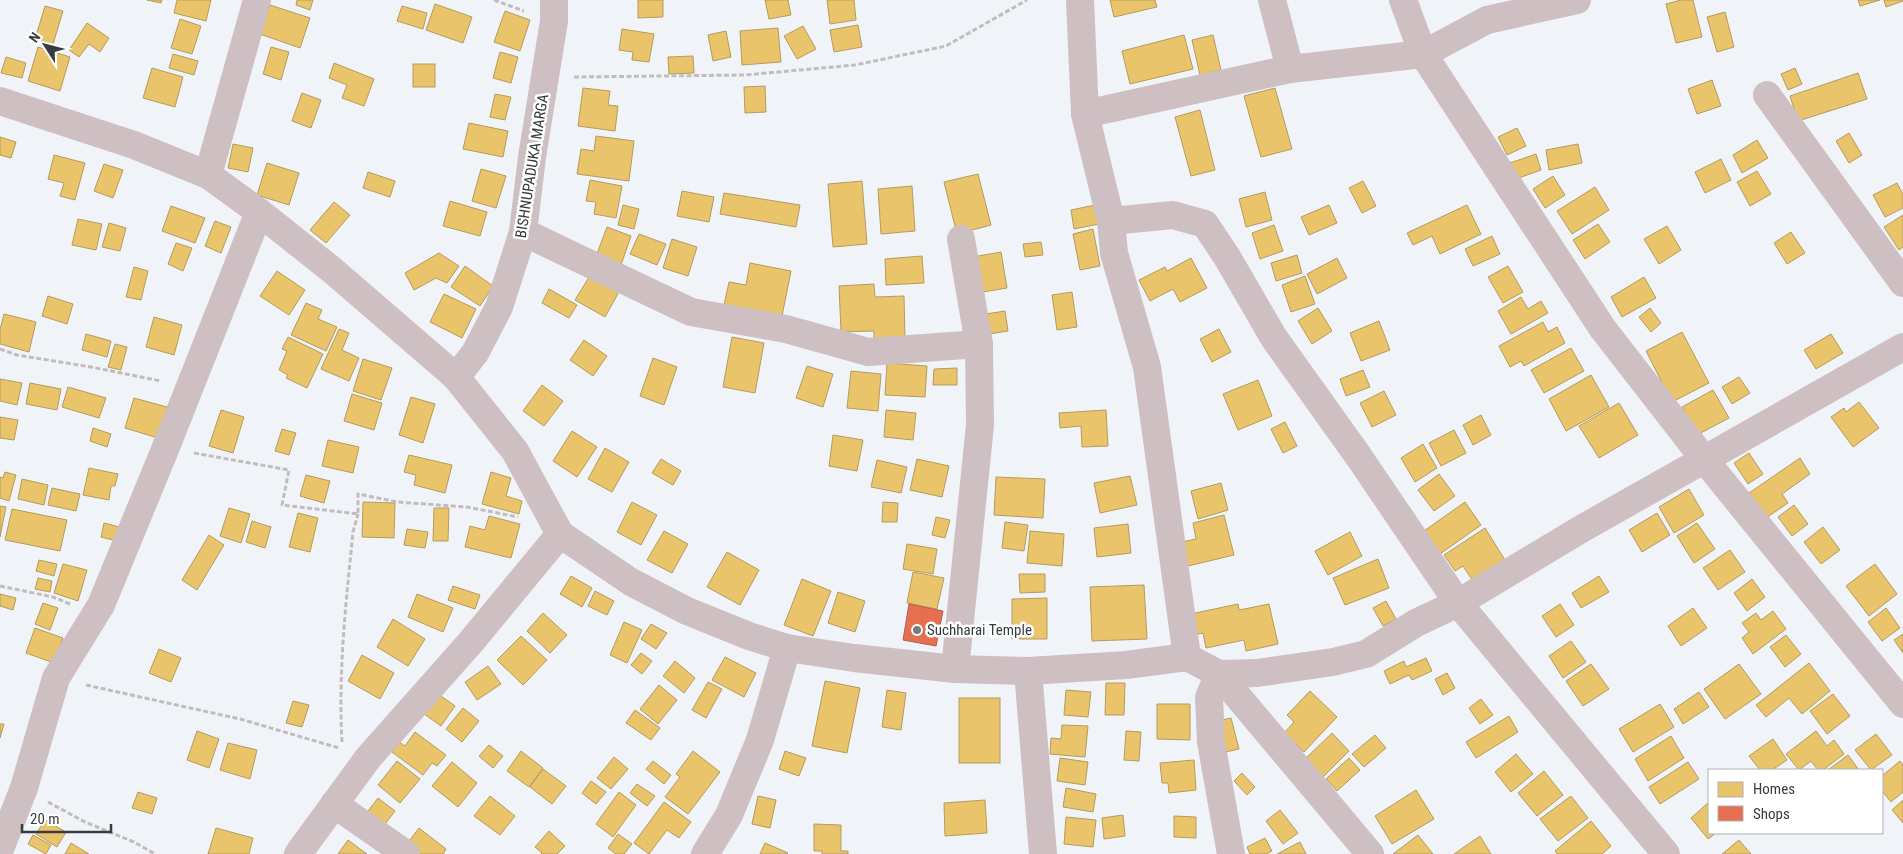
<svg xmlns="http://www.w3.org/2000/svg" width="1903" height="854" font-family="'Roboto Condensed',sans-serif">
<style>
.homes{fill:#e9c46a;stroke:#b49b5d}
.shops{fill:#e76f51;stroke:#b2604b}
.lines{fill:none;stroke-linecap:round;stroke-linejoin:round}
.path{stroke:#c3bbbd;stroke-width:3;stroke-dasharray:5 2.5;stroke-linecap:butt}
.minor{stroke:#cebfc2;stroke-width:28}
.poi-dot{fill:#787c7f;stroke:#fff;stroke-width:2}
.labels{text-anchor:middle;stroke-width:5;stroke-linejoin:round;paint-order:stroke}
.street-label{font-size:15px;fill:#383c3e;stroke:#fff}
.poi-label{font-size:15px;fill:#383c3e;stroke:#fff;text-anchor:start}
</style>
<rect width="100%" height="100%" fill="#f0f4f8"/>
<g class="homes">
<path d="M147,0H162L161,3Z"/>
<path d="M177,0H211L206,21L174,13Z"/>
<path d="M297,0H313L310,10L296,5Z"/>
<path d="M638,0H663V17L638,18Z"/>
<path d="M765,0H788L791,15L769,19Z"/>
<path d="M827,0H854L856,20L830,24Z"/>
<path d="M1110,0H1155L1157,7L1114,17Z"/>
<path d="M1681,0H1693L1702,37L1676,43L1666,4Z"/>
<path d="M1858,0H1880L1860,6Z"/>
<path d="M1884,0H1903V1L1886,7Z"/>
<path d="M435,4L472,17L463,43L426,30Z"/>
<path d="M270,5L310,18L300,48L260,34Z"/>
<path d="M45,6L63,11L53,44L35,39Z"/>
<path d="M402,6L427,13L423,29L397,21Z"/>
<path d="M505,11L530,20L520,51L494,42Z"/>
<path d="M1725,12L1734,47L1717,52L1707,17Z"/>
<path d="M180,19L201,26L192,54L171,48Z"/>
<path d="M87,23L109,38L100,52L89,44L79,57L69,50Z"/>
<path d="M858,25L862,47L834,52L830,30Z"/>
<path d="M803,26L816,49L797,59L784,36Z"/>
<path d="M778,28L781,62L742,65L740,31Z"/>
<path d="M622,29L654,34L649,62L632,60L633,52L619,50Z"/>
<path d="M726,31L731,57L713,61L708,35Z"/>
<path d="M1184,35L1193,69L1130,84L1122,51Z"/>
<path d="M1213,35L1221,70L1200,75L1192,40Z"/>
<path d="M38,47L70,57L60,91L28,81Z"/>
<path d="M271,47L289,52L281,80L263,74Z"/>
<path d="M500,52L518,57L511,83L493,78Z"/>
<path d="M173,54L198,61L194,75L169,68Z"/>
<path d="M693,56L694,73L669,74L668,57Z"/>
<path d="M6,57L26,63L22,78L1,73Z"/>
<path d="M334,63L374,79L364,106L342,98L347,85L329,78Z"/>
<rect x="413" y="64" width="22" height="23"/>
<path d="M152,68L183,77L175,107L143,98Z"/>
<path d="M1795,68L1802,84L1788,90L1781,74Z"/>
<path d="M1858,73L1867,99L1798,121L1790,96Z"/>
<path d="M1712,80L1721,106L1697,114L1688,89Z"/>
<path d="M765,86L766,112L745,113L744,87Z"/>
<path d="M583,88L610,91L608,105L618,106L615,131L578,126Z"/>
<path d="M1275,88L1292,149L1261,157L1244,96Z"/>
<path d="M302,93L321,100L311,128L292,121Z"/>
<path d="M495,94L511,97L505,120L490,117Z"/>
<path d="M1200,110L1215,170L1191,176L1175,117Z"/>
<path d="M469,123L508,131L503,157L463,149Z"/>
<path d="M1517,128L1526,146L1507,155L1498,137Z"/>
<path d="M1849,133L1862,155L1849,163L1836,141Z"/>
<path d="M596,136L634,141L629,181L577,174L581,149L594,151Z"/>
<path d="M0,137L16,142L11,158L0,155Z"/>
<path d="M1757,140L1768,158L1742,173L1733,155Z"/>
<path d="M233,144L253,148L248,172L228,168Z"/>
<path d="M1578,144L1582,163L1549,170L1546,150Z"/>
<path d="M1536,154L1541,170L1516,179L1510,163Z"/>
<path d="M54,155L85,163L75,200L60,196L64,183L48,179Z"/>
<path d="M1721,159L1731,180L1705,193L1695,172Z"/>
<path d="M267,163L299,173L289,205L257,195Z"/>
<path d="M104,164L123,170L113,198L94,191Z"/>
<path d="M481,169L506,176L496,208L472,201Z"/>
<path d="M1757,171L1771,194L1750,206L1737,182Z"/>
<path d="M368,172L395,181L390,197L363,188Z"/>
<path d="M978,174L991,225L957,234L944,182Z"/>
<path d="M1553,176L1565,195L1545,208L1533,189Z"/>
<path d="M590,180L622,186L616,218L594,214L596,202L586,201Z"/>
<path d="M862,181L867,244L833,247L828,184Z"/>
<path d="M1363,181L1376,206L1362,213L1349,188Z"/>
<path d="M1897,183L1903,194V208L1885,217L1873,195Z"/>
<path d="M912,186L915,231L881,234L878,189Z"/>
<path d="M1595,187L1609,210L1572,234L1557,211Z"/>
<path d="M682,191L714,197L709,222L677,216Z"/>
<path d="M1265,192L1272,220L1246,227L1239,199Z"/>
<path d="M724,193L800,205L796,227L720,214Z"/>
<path d="M450,201L487,212L480,236L443,226Z"/>
<path d="M334,202L350,215L326,243L310,230Z"/>
<path d="M623,205L639,209L634,229L618,225Z"/>
<path d="M1095,205L1099,224L1074,229L1071,210Z"/>
<path d="M1329,205L1337,223L1309,235L1301,217Z"/>
<path d="M1467,205L1481,234L1440,254L1432,236L1413,245L1407,233Z"/>
<path d="M171,206L205,218L195,243L162,231Z"/>
<path d="M1903,215V247L1899,250L1884,227Z"/>
<path d="M78,219L102,224L96,250L72,245Z"/>
<path d="M215,221L231,227L221,253L205,246Z"/>
<path d="M109,223L126,228L120,251L102,247Z"/>
<path d="M1598,224L1610,242L1585,259L1573,240Z"/>
<path d="M1274,225L1283,251L1260,259L1252,233Z"/>
<path d="M1667,226L1681,250L1659,264L1644,239Z"/>
<path d="M607,227L631,236L620,268L595,259Z"/>
<path d="M1093,229L1100,266L1080,270L1073,234Z"/>
<path d="M1791,232L1805,253L1787,264L1774,243Z"/>
<path d="M639,234L666,244L657,265L630,254Z"/>
<path d="M1492,236L1500,254L1473,266L1465,249Z"/>
<path d="M672,239L697,247L688,276L663,268Z"/>
<path d="M1041,242L1043,255L1025,257L1023,244Z"/>
<path d="M176,243L192,248L183,271L168,264Z"/>
<path d="M1001,252L1007,288L983,292L967,258Z"/>
<path d="M439,253L459,266L447,283L436,278L414,290L405,273Z"/>
<path d="M1297,255L1302,273L1276,281L1271,263Z"/>
<path d="M922,256L924,283L886,285L885,259Z"/>
<path d="M1191,258L1207,288L1180,302L1173,289L1150,301L1139,280L1165,267L1167,271Z"/>
<path d="M1337,258L1347,278L1317,294L1307,274Z"/>
<path d="M750,263L791,271L782,316L724,305L729,282L746,285Z"/>
<path d="M465,266L493,286L480,306L451,287Z"/>
<path d="M1508,266L1523,292L1503,303L1488,277Z"/>
<path d="M134,267L148,271L141,300L126,297Z"/>
<path d="M277,271L305,290L289,315L260,296Z"/>
<path d="M591,274L620,290L605,317L575,300Z"/>
<path d="M1305,276L1315,304L1291,312L1282,285Z"/>
<path d="M1644,277L1656,298L1622,317L1611,297Z"/>
<path d="M874,284L875,297L904,296L905,340L874,341V331L841,332L839,286Z"/>
<path d="M549,289L577,305L569,318L542,303Z"/>
<path d="M1072,292L1077,327L1057,330L1052,295Z"/>
<path d="M444,294L476,309L462,338L430,322Z"/>
<path d="M48,296L73,304L67,324L42,316Z"/>
<path d="M1521,297L1528,309L1541,301L1548,313L1511,334L1498,311Z"/>
<path d="M306,303L322,310L318,319L337,327L326,351L291,335Z"/>
<path d="M1318,308L1332,331L1312,344L1298,321Z"/>
<path d="M1650,308L1661,323L1651,332L1639,317Z"/>
<path d="M1005,311L1008,331L989,334L986,314Z"/>
<path d="M4,314L36,322L29,352L0,344V330Z"/>
<path d="M154,317L182,325L174,355L146,347Z"/>
<path d="M1379,321L1390,350L1361,361L1350,333Z"/>
<path d="M1543,322L1548,332L1557,327L1565,343L1524,366L1521,361L1510,367L1499,346Z"/>
<path d="M339,329L349,333L342,350L359,358L349,381L321,369Z"/>
<path d="M1219,329L1231,352L1212,362L1200,339Z"/>
<path d="M1682,332L1709,383L1672,402L1646,351Z"/>
<path d="M86,334L111,341L107,357L82,350Z"/>
<path d="M1831,334L1843,353L1816,369L1804,350Z"/>
<path d="M288,337L323,354L307,388L286,378L288,375L279,370L287,351L282,349Z"/>
<path d="M732,337L764,343L755,393L723,387Z"/>
<path d="M584,340L607,356L593,376L570,360Z"/>
<path d="M115,344L127,347L121,370L108,367Z"/>
<path d="M1571,348L1584,371L1544,393L1531,370Z"/>
<path d="M653,358L677,367L664,405L640,396Z"/>
<path d="M363,359L392,368L381,400L353,391Z"/>
<path d="M887,363L927,366L925,397L885,395Z"/>
<path d="M807,366L833,374L823,407L796,398Z"/>
<path d="M957,368V385H933L934,369Z"/>
<path d="M1363,370L1370,387L1346,396L1340,379Z"/>
<path d="M851,371L881,374L878,411L847,408Z"/>
<path d="M1591,375L1609,407L1566,431L1549,399Z"/>
<path d="M1739,377L1750,393L1732,404L1722,387Z"/>
<path d="M0,379L22,383L17,405L0,401Z"/>
<path d="M1258,380L1272,416L1238,430L1223,394Z"/>
<path d="M30,383L61,389L57,410L26,404Z"/>
<path d="M542,385L563,401L544,426L523,411Z"/>
<path d="M68,387L106,398L99,418L62,407Z"/>
<path d="M1713,390L1729,418L1697,435L1682,407Z"/>
<path d="M1384,391L1396,415L1372,427L1360,403Z"/>
<path d="M352,394L382,403L374,430L344,421Z"/>
<path d="M411,397L435,404L423,443L399,435Z"/>
<path d="M134,398L167,407L158,438L125,428Z"/>
<path d="M1859,402L1879,428L1853,447L1831,417L1844,408L1846,412Z"/>
<path d="M1619,403L1638,435L1599,458L1579,426Z"/>
<path d="M221,410L244,417L233,453L209,446Z"/>
<path d="M886,410L916,413L913,440L884,437Z"/>
<path d="M1106,410L1108,446L1082,447L1081,426L1060,428L1059,413Z"/>
<path d="M1481,415L1491,435L1473,445L1463,425Z"/>
<path d="M0,417L18,420L14,440L0,438Z"/>
<path d="M1285,422L1297,446L1283,453L1271,429Z"/>
<path d="M93,428L111,434L107,447L90,441Z"/>
<path d="M282,429L296,433L289,455L275,451Z"/>
<path d="M1454,430L1466,453L1441,466L1429,443Z"/>
<path d="M572,431L597,447L577,477L553,461Z"/>
<path d="M833,435L863,440L857,471L829,466Z"/>
<path d="M328,440L359,447L353,473L322,466Z"/>
<path d="M1423,444L1437,468L1415,482L1401,458Z"/>
<path d="M605,448L629,462L612,492L588,479Z"/>
<path d="M1749,453L1763,474L1748,484L1734,463Z"/>
<path d="M409,455L452,465L445,493L414,485L416,475L404,472Z"/>
<path d="M1800,458L1810,474L1782,494L1788,503L1766,518L1749,493Z"/>
<path d="M661,459L681,471L673,485L652,473Z"/>
<path d="M917,459L949,466L942,497L910,490Z"/>
<path d="M877,460L907,467L901,493L871,487Z"/>
<path d="M89,468L118,474L115,486H111L109,500L83,495Z"/>
<path d="M5,472L16,475L9,501L0,498V477L3,478Z"/>
<path d="M491,472L511,478L506,496L522,501L519,514L482,504Z"/>
<path d="M1439,474L1455,496L1434,511L1418,490Z"/>
<path d="M306,475L330,481L324,503L300,496Z"/>
<path d="M1130,476L1137,505L1100,513L1094,483Z"/>
<path d="M996,477L1045,479L1043,518L994,515Z"/>
<path d="M22,479L48,485L44,505L18,499Z"/>
<path d="M1221,483L1228,510L1198,519L1191,491Z"/>
<path d="M52,488L80,494L76,511L48,505Z"/>
<path d="M1689,489L1704,515L1674,533L1659,507Z"/>
<path d="M363,502L395,503L394,538L362,537Z"/>
<path d="M632,502L657,515L641,545L617,532Z"/>
<path d="M883,502L898,503L897,522H882Z"/>
<path d="M1465,502L1481,525L1440,554L1424,531Z"/>
<path d="M1794,505L1808,524L1792,536L1778,517Z"/>
<path d="M0,506L6,507L0,537Z"/>
<path d="M229,508L250,514L241,543L220,536Z"/>
<path d="M434,508H449L448,541H433Z"/>
<path d="M12,509L67,520L60,551L5,540Z"/>
<path d="M298,513L318,518L310,552L289,547Z"/>
<path d="M1657,513L1670,535L1642,552L1629,530Z"/>
<path d="M1224,515L1234,555L1188,566L1182,542L1196,539L1193,523Z"/>
<path d="M489,516L520,524L511,558L465,547L470,526L485,530Z"/>
<path d="M936,517L950,520L945,538L932,535Z"/>
<path d="M252,521L271,527L265,548L246,542Z"/>
<path d="M1005,522L1028,525L1024,551L1002,548Z"/>
<path d="M104,523L131,530L128,544L101,537Z"/>
<path d="M1697,523L1715,549L1694,563L1677,536Z"/>
<path d="M1128,524L1131,553L1097,557L1094,528Z"/>
<path d="M1823,527L1840,550L1821,564L1804,542Z"/>
<path d="M1485,528L1505,560L1473,581L1463,566L1455,571L1444,555Z"/>
<path d="M407,529L428,532L425,548L404,545Z"/>
<path d="M664,531L688,544L672,573L647,560Z"/>
<path d="M1030,531L1064,534L1062,566L1027,563Z"/>
<path d="M1350,532L1362,556L1328,575L1315,551Z"/>
<path d="M209,535L224,545L197,590L182,580Z"/>
<path d="M907,544L937,549L933,574L903,569Z"/>
<path d="M1730,550L1745,572L1718,590L1703,568Z"/>
<path d="M727,552L759,570L740,605L707,587Z"/>
<path d="M1378,559L1389,588L1345,605L1333,578Z"/>
<path d="M39,560L57,564L54,576L36,571Z"/>
<path d="M63,564L87,570L78,601L54,593Z"/>
<path d="M1875,564L1897,594L1869,616L1846,586Z"/>
<path d="M913,572L944,578L937,609L907,603Z"/>
<path d="M1019,574H1045V592L1020,593Z"/>
<path d="M571,576L592,588L582,607L560,594Z"/>
<path d="M1599,576L1609,592L1581,608L1572,593Z"/>
<path d="M38,578L52,581L50,592L35,589Z"/>
<path d="M802,579L831,591L813,636L784,625Z"/>
<path d="M1752,579L1765,597L1747,611L1734,593Z"/>
<path d="M1144,585L1147,639L1092,641L1090,587Z"/>
<path d="M453,586L480,595L475,609L448,600Z"/>
<path d="M595,591L614,601L607,615L588,606Z"/>
<path d="M838,592L865,601L855,632L828,623Z"/>
<path d="M0,594L16,598L13,610L0,606Z"/>
<path d="M417,594L453,608L443,632L408,617Z"/>
<path d="M1047,598V639H1012V599Z"/>
<path d="M1386,601L1396,619L1383,626L1373,608Z"/>
<path d="M43,603L58,608L50,630L35,624Z"/>
<path d="M1238,604L1239,610L1269,604L1278,644L1246,651L1244,640L1206,648L1203,633L1190,636L1186,615Z"/>
<path d="M1560,604L1574,625L1556,637L1542,616Z"/>
<path d="M1693,608L1707,628L1681,646L1668,626Z"/>
<path d="M1886,608L1900,628L1882,641L1868,622Z"/>
<path d="M1773,611L1786,629L1753,654L1742,638L1749,632L1742,623L1756,613L1761,620Z"/>
<path d="M543,613L567,635L550,653L527,631Z"/>
<path d="M393,619L425,639L408,666L377,647Z"/>
<path d="M624,622L642,630L627,663L610,655Z"/>
<path d="M651,624L667,633L656,649L641,639Z"/>
<path d="M35,628L63,638L54,663L26,653Z"/>
<path d="M1903,634V653L1894,640Z"/>
<path d="M1786,635L1801,654L1785,667L1770,647Z"/>
<path d="M521,636L547,660L523,685L497,660Z"/>
<path d="M1571,641L1586,662L1563,678L1549,656Z"/>
<path d="M159,649L181,658L171,682L149,673Z"/>
<path d="M641,653L652,661L642,674L631,665Z"/>
<path d="M362,655L394,673L380,699L348,681Z"/>
<path d="M725,657L756,673L744,697L712,680Z"/>
<path d="M1426,658L1432,671L1412,680L1409,675L1390,684L1384,671L1404,661L1406,667Z"/>
<path d="M675,661L695,678L684,693L663,676Z"/>
<path d="M1809,663L1830,691L1802,714L1789,698L1766,717L1756,705Z"/>
<path d="M1591,664L1609,689L1583,706L1566,681Z"/>
<path d="M1739,664L1761,694L1725,719L1704,689Z"/>
<path d="M488,666L501,684L477,700L465,682Z"/>
<path d="M1447,673L1455,688L1443,695L1435,679Z"/>
<path d="M825,681L860,688L847,753L812,746Z"/>
<path d="M708,682L722,689L706,718L692,710Z"/>
<path d="M1106,683H1125L1124,715H1105Z"/>
<path d="M659,685L677,700L658,724L640,709Z"/>
<path d="M887,690L906,693L901,730L882,727Z"/>
<path d="M1066,690L1091,692L1088,717L1064,715Z"/>
<path d="M434,691L455,706L441,726L420,711Z"/>
<path d="M1310,691L1337,717L1304,752L1284,733L1294,722L1287,715Z"/>
<path d="M1699,692L1709,707L1683,724L1674,709Z"/>
<path d="M1833,694L1850,716L1827,734L1810,711Z"/>
<rect x="959" y="698" width="41" height="65"/>
<path d="M1481,699L1493,715L1480,724L1469,708Z"/>
<path d="M293,701L309,705L302,727L286,723Z"/>
<path d="M1157,704H1190V740L1157,739Z"/>
<path d="M1660,704L1674,727L1633,752L1619,729Z"/>
<path d="M463,708L479,721L462,742L446,729Z"/>
<path d="M635,710L660,728L651,740L626,723Z"/>
<path d="M1509,716L1518,732L1476,758L1466,742Z"/>
<path d="M1231,718L1239,749L1217,754L1210,723Z"/>
<path d="M0,724H4L0,738Z"/>
<path d="M1062,725L1088,726L1085,757L1050,754L1051,738L1061,739Z"/>
<path d="M197,731L219,739L209,768L187,760Z"/>
<path d="M1126,731L1141,732L1139,761L1124,760Z"/>
<path d="M1816,731L1827,746L1834,740L1844,754L1823,770H1818L1811,761L1799,770L1786,754Z"/>
<path d="M415,732L446,755L437,766L432,763L423,775L392,752L399,742L405,746Z"/>
<path d="M1332,733L1349,751L1323,777L1305,759Z"/>
<path d="M1876,734L1892,755L1871,770L1855,750Z"/>
<path d="M1375,735L1386,748L1364,767L1352,754Z"/>
<path d="M1671,736L1684,758L1648,781L1635,759Z"/>
<path d="M1773,739L1787,760L1772,770H1760L1749,756Z"/>
<path d="M228,743L257,750L250,779L220,770Z"/>
<path d="M489,745L503,756L493,768L479,756Z"/>
<path d="M521,751L543,768L529,787L507,771Z"/>
<path d="M693,751L720,772L688,814L665,797L680,777L676,774Z"/>
<path d="M785,751L806,758L799,776L779,769Z"/>
<path d="M1516,754L1533,774L1511,792L1495,772Z"/>
<path d="M1848,755L1859,770H1828Z"/>
<path d="M614,757L628,769L611,789L597,778Z"/>
<path d="M1060,758L1088,762L1085,785L1057,781Z"/>
<path d="M1349,758L1360,770L1337,791L1326,779Z"/>
<path d="M1194,760L1196,790L1169,793L1168,783H1162L1160,763Z"/>
<path d="M397,761L420,779L400,803L378,785Z"/>
<path d="M653,761L671,775L664,784L646,769Z"/>
<path d="M1900,761L1903,765V792L1891,802L1882,791V776Z"/>
<path d="M452,762L477,783L458,807L432,786Z"/>
<path d="M1688,762L1699,779L1660,804L1649,787Z"/>
<path d="M543,769L566,786L552,804L530,787Z"/>
<path d="M1544,771L1563,795L1537,816L1518,793Z"/>
<path d="M1242,773L1255,787L1247,795L1234,781Z"/>
<path d="M591,781L606,792L596,804L582,793Z"/>
<path d="M637,784L655,796L647,806L630,793Z"/>
<path d="M1066,788L1096,794L1093,812L1063,807Z"/>
<path d="M1416,790L1434,819L1392,844L1375,816Z"/>
<path d="M138,792L157,798L152,814L132,808Z"/>
<path d="M619,792L636,805L613,837L596,824Z"/>
<path d="M490,796L515,816L500,835L474,816Z"/>
<path d="M758,796L776,800L770,828L752,824Z"/>
<path d="M1571,796L1588,818L1558,841L1540,819Z"/>
<path d="M378,798L395,811L379,832L362,819Z"/>
<path d="M985,800L987,833L945,836L944,803Z"/>
<path d="M1903,800V823L1892,810Z"/>
<path d="M664,802L691,822L679,838L667,830L649,854L634,843Z"/>
<path d="M1709,802V833H1716L1708,839L1691,818Z"/>
<path d="M1280,810L1298,833L1283,844L1266,821Z"/>
<path d="M1123,815L1125,836L1104,839L1102,818Z"/>
<path d="M1174,816L1196,817V838L1174,837Z"/>
<path d="M1066,817L1096,820L1093,847L1064,844Z"/>
<path d="M45,820L66,832L57,847L36,834Z"/>
<path d="M1591,821L1611,846L1602,854H1557L1555,851Z"/>
<path d="M814,824L841,825V851H848V854H822V851H814Z"/>
<path d="M216,828L253,838L249,854H208Z"/>
<path d="M419,828L446,849L443,854H419L406,845Z"/>
<path d="M549,831L565,846L557,854H541L542,853L535,847Z"/>
<path d="M618,834L632,844L624,854H616L608,848Z"/>
<path d="M33,835L51,845L46,854L28,844Z"/>
<path d="M1418,835L1433,854H1393Z"/>
<path d="M1480,836L1491,854H1454Z"/>
<path d="M1265,838L1272,851L1266,854H1250L1247,847Z"/>
<path d="M348,840L367,854H338Z"/>
<path d="M1739,840L1751,854H1722Z"/>
<path d="M1300,842L1306,854H1277Z"/>
<path d="M71,843L89,854H65Z"/>
<path d="M765,843L788,853L787,854H760Z"/>
</g>
<path class="shops" d="M909,604L943,611L936,646L903,640Z"/>
<g class="lines">
<g class="path">
<path d="M494,0L524,11"/>
<path d="M574,77L745,75L855,65L946,46L1027,0"/>
<path d="M0,349L17,355L91,367L161,381"/>
<path d="M194,453L289,470L282,505L358,514V494L397,502L467,507L518,517"/>
<path d="M0,586L53,597L70,604"/>
<path d="M86,685L240,719L339,748"/>
<path d="M342,742C338,672 346,602 353,532L358,514"/>
<path d="M48,802L85,822L134,842L155,854"/>
</g>
<g class="minor">
<path d="M1080,0L1085,114L1111,221L1114,253L1147,367L1187,657"/>
<path d="M1272,0L1290,69"/>
<path d="M1403,0L1423,54L1603,329L1704,459L1903,704"/>
<path d="M1767,95L1903,283"/>
<path d="M0,101L134,145L208,175L259,212L332,270L456,377L515,451L560,534L631,582L687,611L749,636L787,648L854,658L955,669L1028,671L1126,665L1187,657L1219,674L1257,673L1333,662L1366,654L1416,623L1458,603L1583,528L1903,347"/>
<path d="M1085,114L1290,69L1423,54L1487,20L1577,0"/>
<path d="M208,175L257,0"/>
<path d="M1111,221L1173,215L1205,224L1227,257L1274,338L1359,457L1458,603L1666,854"/>
<path d="M523,232L691,312L786,329L868,352L979,344"/>
<path d="M456,377L475,353L499,307L523,232L532,157L554,21V0"/>
<path d="M955,669L980,425L979,344L961,239"/>
<path d="M1028,671L1043,854"/>
<path d="M334,804L406,854"/>
<path d="M0,849L24,788L56,678L101,605L166,447L259,212"/>
<path d="M298,854L368,758L470,643L560,534"/>
<path d="M705,854L729,815L760,740L787,648"/>
<path d="M1231,854L1211,742L1209,697L1219,674L1370,854"/>
</g>
</g>
<circle class="poi-dot" cx="917" cy="630" r="5"/>
<g class="labels">
<g class="street-label">
<text transform="translate(532 166) rotate(-81)" y="5">BISHNUPADUKA MARGA</text>
</g>
<g class="poi-label">
<text x="927" y="635">Suchharai Temple</text>
</g>
</g>
<rect x="1708" y="769" width="175" height="65" fill="#ffffff" stroke="#afb1b2"/>
<rect x="1718" y="782" width="25" height="15" fill="#e9c46a" stroke="#afb1b2"/>
<text x="1753" y="794" font-size="15" fill="#383c3e">Homes</text>
<rect x="1718" y="806" width="25" height="15" fill="#e76f51" stroke="#afb1b2"/>
<text x="1753" y="819" font-size="15" fill="#383c3e">Shops</text>
<g transform="translate(45 45) rotate(306)" stroke="#ffffff" stroke-width="4" paint-order="stroke">
<path d="M0-4L9 19L0 12L-9 19Z" fill="#383c3e"/>
<text y="-8" font-size="14" font-weight="bold" text-anchor="middle" fill="#383c3e">N</text>
</g>
<path d="M22 824v8h89v-8" fill="none" stroke="#383c3e" stroke-width="2.5"/>
<text x="30" y="824" font-size="15" fill="#383c3e" stroke="#ffffff" stroke-width="4" paint-order="stroke">20 m</text>
</svg>
